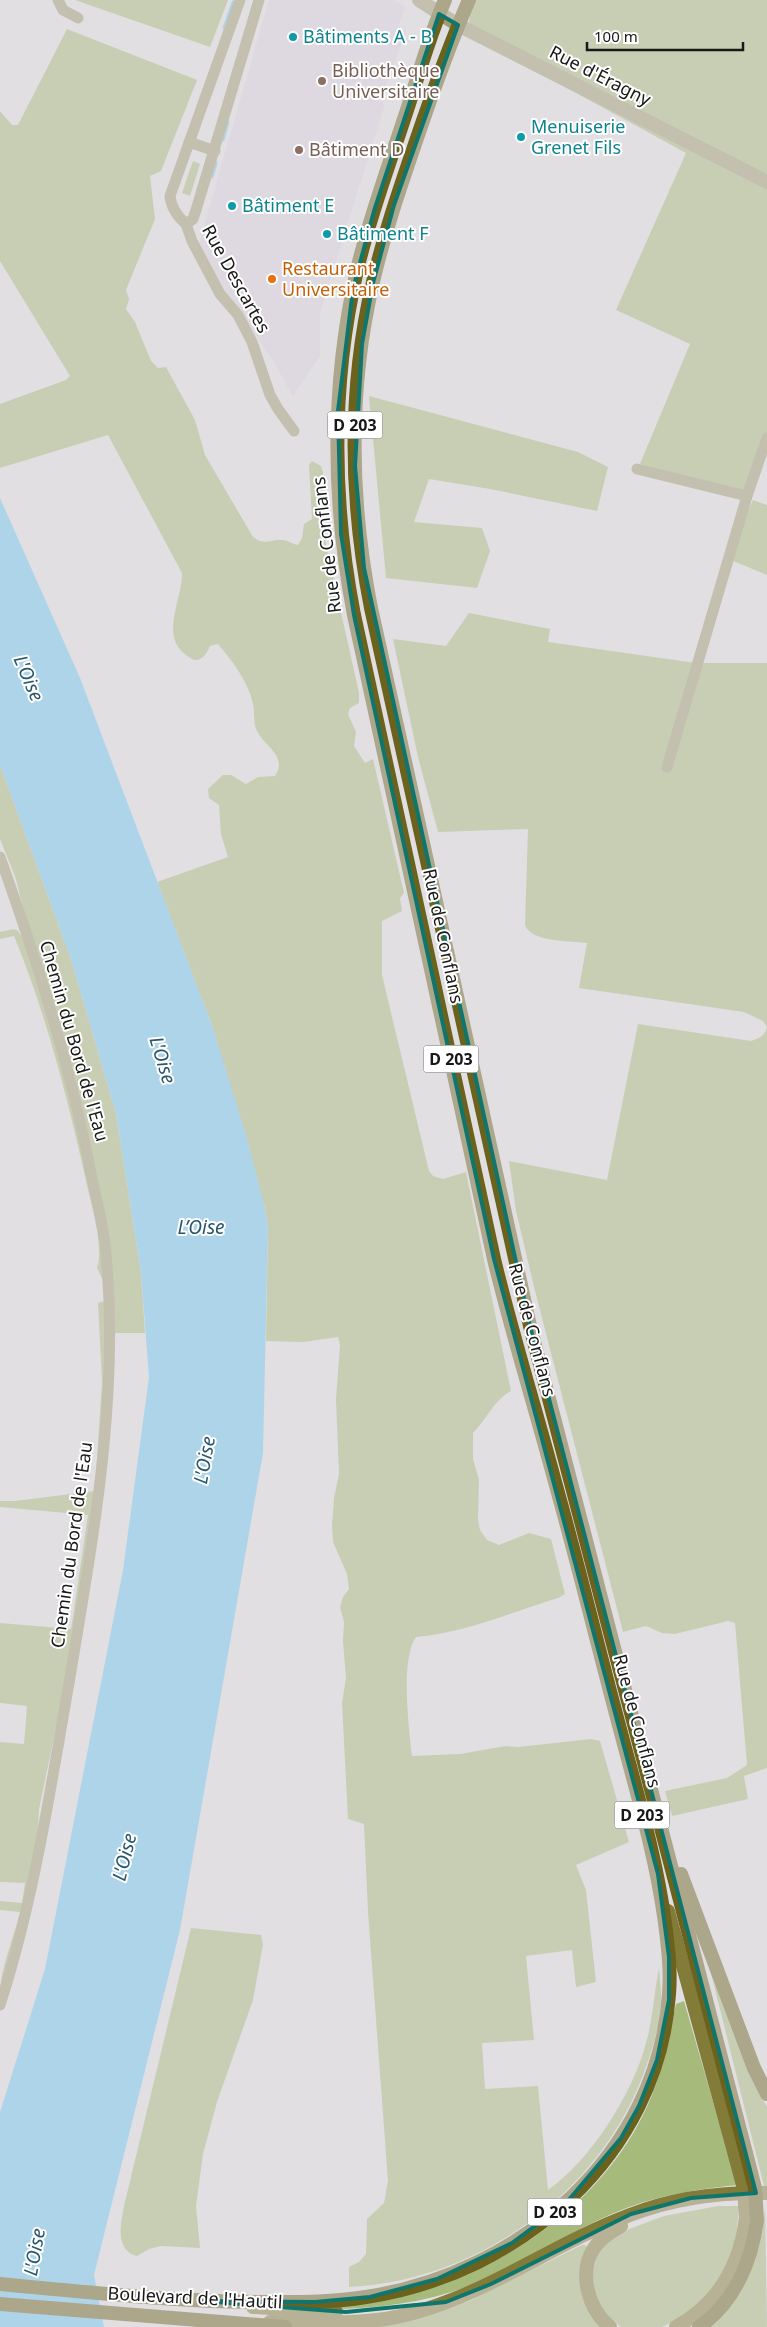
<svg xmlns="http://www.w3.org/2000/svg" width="767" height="2327" font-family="'Noto Sans',sans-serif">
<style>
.built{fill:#d9d1db}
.green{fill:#a6bb7b}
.water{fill:#70c7f2}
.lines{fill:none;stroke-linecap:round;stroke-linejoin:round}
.stream{stroke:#70c7f2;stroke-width:3}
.minor{stroke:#a19c72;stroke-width:11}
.tertiary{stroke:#a19c72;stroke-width:14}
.secondary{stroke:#837b38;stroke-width:14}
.primary{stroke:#6b621e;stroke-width:14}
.secondary-bridge{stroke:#837b38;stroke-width:14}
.primary-bridge{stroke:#6b621e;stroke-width:14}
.marked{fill:none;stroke:#0f766e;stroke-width:4;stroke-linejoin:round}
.culture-dot{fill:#0f9aa8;stroke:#fff;stroke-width:2}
.education-dot{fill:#8d6e63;stroke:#fff;stroke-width:2}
.food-dot{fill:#e8710a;stroke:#fff;stroke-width:2}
.labels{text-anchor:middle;stroke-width:4;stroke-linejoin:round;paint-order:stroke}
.shield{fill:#fff;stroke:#5e5d5e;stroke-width:1}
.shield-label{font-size:16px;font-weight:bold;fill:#191819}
.culture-label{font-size:18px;fill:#0d838f;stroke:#fff;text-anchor:start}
.education-label{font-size:18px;fill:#785e54;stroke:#fff;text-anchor:start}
.street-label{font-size:18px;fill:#191819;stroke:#fff}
.food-label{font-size:18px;fill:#c56008;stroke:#fff;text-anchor:start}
.water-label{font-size:19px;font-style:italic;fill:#27576d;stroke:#fff}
</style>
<rect width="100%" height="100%" fill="#e2dfe3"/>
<path class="built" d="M269,0H394L405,7L398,27L406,31L380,101L385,104L320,312V356L293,396L275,364L223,288L199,243Z"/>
<g class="green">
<path d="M75,0H228L210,47Z"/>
<path d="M471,0H767V443L746,495L640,464L690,344L616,310L686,153L468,34Z"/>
<path d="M67,29L197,80L161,171L150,176L155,219L126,290L129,299L126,309L135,322L151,361L158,368L166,367L195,420L205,455L253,537C267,546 269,539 282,540C287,540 292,544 298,545L302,538L304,524L312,519L309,465L312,461L321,466L323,472V510L326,545L359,693V703L350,708L348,714L356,732L354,746L365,763L373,759L404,893L400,898L402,911L382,921V975L429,1171L433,1176L443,1179L466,1172L511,1391C494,1400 487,1419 473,1433V1459L479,1480L478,1519L480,1530L487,1540L499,1545L529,1533L551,1539L565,1594L558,1598C509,1613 467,1632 416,1637C400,1659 409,1728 412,1756L460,1754L506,1746L518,1747L591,1739L600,1741L629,1842L576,1865L586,1890L596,1982L576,1987L572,1950L526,1956L534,2040L482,2043L485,2089L538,2086L548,2190C591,2160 633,2093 646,2043C653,2019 654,1992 659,1968C660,1978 661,1988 661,1998C661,2024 652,2051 643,2075C598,2195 476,2281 349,2287V2267L359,2262L366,2254L367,2219L384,2203L388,2181L368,1912L364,1824L348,1819L342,1703L346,1678L343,1641L344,1622L340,1607L343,1597L349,1589L347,1574L333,1542L332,1525L334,1498L339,1474L336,1399L340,1345L338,1337L303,1342L266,1341L268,1227L264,1204L213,1028L157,882L228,857L221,834L219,805L209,798L208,789L223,775H231L246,784L258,777L275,776C288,756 265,747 257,731C253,723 255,712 253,704C248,681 233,662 218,644L210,646C207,652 205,658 197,660C193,660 190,658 186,655C159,635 183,599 182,573L108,435L0,468V404L66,380L70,376L0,261V111L12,125H18Z"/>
<path d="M193,161L200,164L190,196L182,193Z"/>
<path d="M369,396L578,452L608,467L597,511L490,489L429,479L414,522L482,528L490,551L477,588L386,578Z"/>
<path d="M753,500L767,505V575L726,558Z"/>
<path d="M469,613L550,629L548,642L696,663H767V1768L744,1776L748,1799L672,1816L665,1791L727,1778L747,1765L735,1623L728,1621L675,1634L662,1633L646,1626L623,1632L534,1287L516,1211L509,1161L607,1180L638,1024L751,1041C760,1038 765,1036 767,1027L763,1021L744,1012L579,988L587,943C571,941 530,942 525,925L528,829L438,832L418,757L393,639L446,646Z"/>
<path d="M0,765L70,956L116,1113L141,1273L145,1333H115L108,1244L28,926L15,876L0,839Z"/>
<path d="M14,929L18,931L23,938L47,1008L78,1121L97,1212L106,1274V1385L101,1463L95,1508L57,1723L39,1809L37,1842L17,1943L0,1994C0,1969 14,1938 20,1912L0,1910V1901L22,1903L25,1883L0,1882V1742L24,1744L27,1706L0,1703V1623L71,1629L88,1515L0,1507V1501H15L95,1491L102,1381L98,1303L105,1301L103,1280L97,1268C104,1247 92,1208 87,1185C68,1100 47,1016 14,936L0,939V932Z"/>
<path d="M191,1928L261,1935L263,1944L253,2000L217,2102L203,2154L196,2206L200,2248L161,2246L149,2249L137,2256C114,2250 121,2223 124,2206Z"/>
<path d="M710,1969L753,2081L767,2107V2186H764Z"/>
<path d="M684,2001L737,2185C701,2189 664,2194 629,2207C583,2224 541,2252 497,2274C444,2300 386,2309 328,2309C365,2302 403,2298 439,2285C529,2254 616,2186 652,2095C664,2065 670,2034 676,2004Z"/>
<path d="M765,2204L767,2327H709C745,2283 762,2264 765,2204Z"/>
<path d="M718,2206H739L736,2239L732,2256L713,2291L682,2318L662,2327H621L602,2312L592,2288L593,2270L599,2251L616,2234L664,2216Z"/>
<path d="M582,2245H585L588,2248L585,2258L602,2327H370L448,2308L469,2301Z"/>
</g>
<path class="water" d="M0,498L80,678L213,1028L246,1135L264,1204L268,1227L263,1453L180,1930L94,2275L104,2327H0V2112L45,1969L123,1570L149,1377L141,1273L116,1113L70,956L0,765Z"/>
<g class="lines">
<g class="stream">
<path d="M224,28L233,2"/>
<path d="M223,140L228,122"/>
<path d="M212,177L216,163"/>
</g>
<g class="minor">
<path d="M58,0L63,10L78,18"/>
<path d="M240,0L170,196C171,207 177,216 186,224L193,219L196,210L259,0"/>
<path d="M189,142L215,151"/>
<path d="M186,224L192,241L220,294L238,315L252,342L270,395L278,409L294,431"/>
<path d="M637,469L747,496"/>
<path d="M667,767L747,496L767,438"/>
<path d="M0,857C37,960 71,1067 91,1174C96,1197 102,1220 105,1244C121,1391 93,1538 69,1683C50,1791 34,1900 0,2005"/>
</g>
<path class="tertiary" d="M419,0L458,25L767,182"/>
<g class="secondary">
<path d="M668,1911L736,2159"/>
<path d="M253,2307L336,2312"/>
<path d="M270,2322C317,2322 368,2326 413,2313C491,2292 555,2243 630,2215C673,2198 721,2192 767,2193"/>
<path d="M610,2327C588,2309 578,2273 594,2248C601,2238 611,2232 621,2226"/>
<path d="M676,2327C718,2304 740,2265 746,2218"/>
</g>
<g class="primary">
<path d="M469,0C449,46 432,94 416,141C400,188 384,234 373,282C348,389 350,501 371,608L530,1326L746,2153"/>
<path d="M681,1874L754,2068L767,2094"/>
<path d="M0,2284C85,2292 169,2301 255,2302C292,2302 329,2303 366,2297C520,2274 658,2155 669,1994C671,1970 668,1947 665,1923C656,1856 637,1794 620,1729C598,1647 578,1564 555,1482C535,1407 512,1334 494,1259L354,615C332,501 331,384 357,270C369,219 387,171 403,122C417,81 428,39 445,0"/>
<path d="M0,2304L285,2327"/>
<path d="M699,2327C734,2303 752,2261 757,2220"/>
</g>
<path class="secondary-bridge" d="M736,2159L744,2189L746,2218"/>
<path class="primary-bridge" d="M746,2153L755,2188L757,2220"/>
</g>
<path d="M0 0H767V2327H0ZM439,14L458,25L394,205L373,283L362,344L355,466L364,568L530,1326L756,2193L691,2198L631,2214L491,2284L446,2302L346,2312L203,2301L315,2302L370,2297L437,2279L512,2243L567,2202L621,2138L639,2106L657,2060L669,2000V1957L658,1874L494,1259L354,615L341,534L338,411L353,289L374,211Z" fill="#e2dfe3" fill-opacity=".55" fill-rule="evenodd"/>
<path class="marked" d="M439,14L458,25L394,205L373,283L362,344L355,466L364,568L530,1326L756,2193L691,2198L631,2214L491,2284L446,2302L346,2312L203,2301L315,2302L370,2297L437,2279L512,2243L567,2202L621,2138L639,2106L657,2060L669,2000V1957L658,1874L494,1259L354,615L341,534L338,411L353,289L374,211Z"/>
<g class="culture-dot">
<circle cx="293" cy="37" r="5"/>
<circle cx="521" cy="137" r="5"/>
<circle cx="232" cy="206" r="5"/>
<circle cx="327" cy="234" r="5"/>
</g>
<g class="education-dot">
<circle cx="322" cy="81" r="5"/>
<circle cx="299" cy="150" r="5"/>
</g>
<circle class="food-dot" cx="272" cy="279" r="5"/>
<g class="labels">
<g class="shield">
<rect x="327.5" y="411.5" width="55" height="27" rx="4"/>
<rect x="423.5" y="1045.5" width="55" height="27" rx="4"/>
<rect x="614.5" y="1801.5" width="55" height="27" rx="4"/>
<rect x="527.5" y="2198.5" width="55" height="27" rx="4"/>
</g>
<g class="shield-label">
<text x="355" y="431">D 203</text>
<text x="451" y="1065">D 203</text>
<text x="642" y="1821">D 203</text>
<text x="555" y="2218">D 203</text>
</g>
<g class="culture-label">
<text x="303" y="43">Bâtiments A - B</text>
<text x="531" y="133">Menuiserie<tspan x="531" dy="21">Grenet Fils</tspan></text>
<text x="242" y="212">Bâtiment E</text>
<text x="337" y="240">Bâtiment F</text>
</g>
<g class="education-label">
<text x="332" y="77">Bibliothèque<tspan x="332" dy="21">Universitaire</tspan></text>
<text x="309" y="156">Bâtiment D</text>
</g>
<g class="street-label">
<text transform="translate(600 76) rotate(27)" y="6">Rue d'Éragny</text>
<text transform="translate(236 279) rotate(61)" y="6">Rue Descartes</text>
<text transform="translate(327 545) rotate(-97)" y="6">Rue de Conflans</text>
<text transform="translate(443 936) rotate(78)" y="6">Rue de Conflans</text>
<text transform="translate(74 1041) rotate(74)" y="6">Chemin du Bord de l'Eau</text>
<text transform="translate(532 1330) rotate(75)" y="6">Rue de Conflans</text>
<text transform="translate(72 1545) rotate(-82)" y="6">Chemin du Bord de l'Eau</text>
<text transform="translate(637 1721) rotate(75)" y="6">Rue de Conflans</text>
<text transform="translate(195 2298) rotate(3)" y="6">Boulevard de l'Hautil</text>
</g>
<g class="food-label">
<text x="282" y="275">Restaurant<tspan x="282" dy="21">Universitaire</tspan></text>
</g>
<g class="water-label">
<text transform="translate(29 678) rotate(67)" y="7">L'Oise</text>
<text transform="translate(163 1060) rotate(73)" y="7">L'Oise</text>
<text x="201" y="1234">L’Oise</text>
<text transform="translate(204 1460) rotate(-80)" y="7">L'Oise</text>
<text transform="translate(124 1857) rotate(-76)" y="7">L'Oise</text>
<text transform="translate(34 2252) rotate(-80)" y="7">L'Oise</text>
</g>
</g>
<path d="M587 42v8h156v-8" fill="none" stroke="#191819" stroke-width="2.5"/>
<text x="594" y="42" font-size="15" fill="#191819" stroke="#ffffff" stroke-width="4" paint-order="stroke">100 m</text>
</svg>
